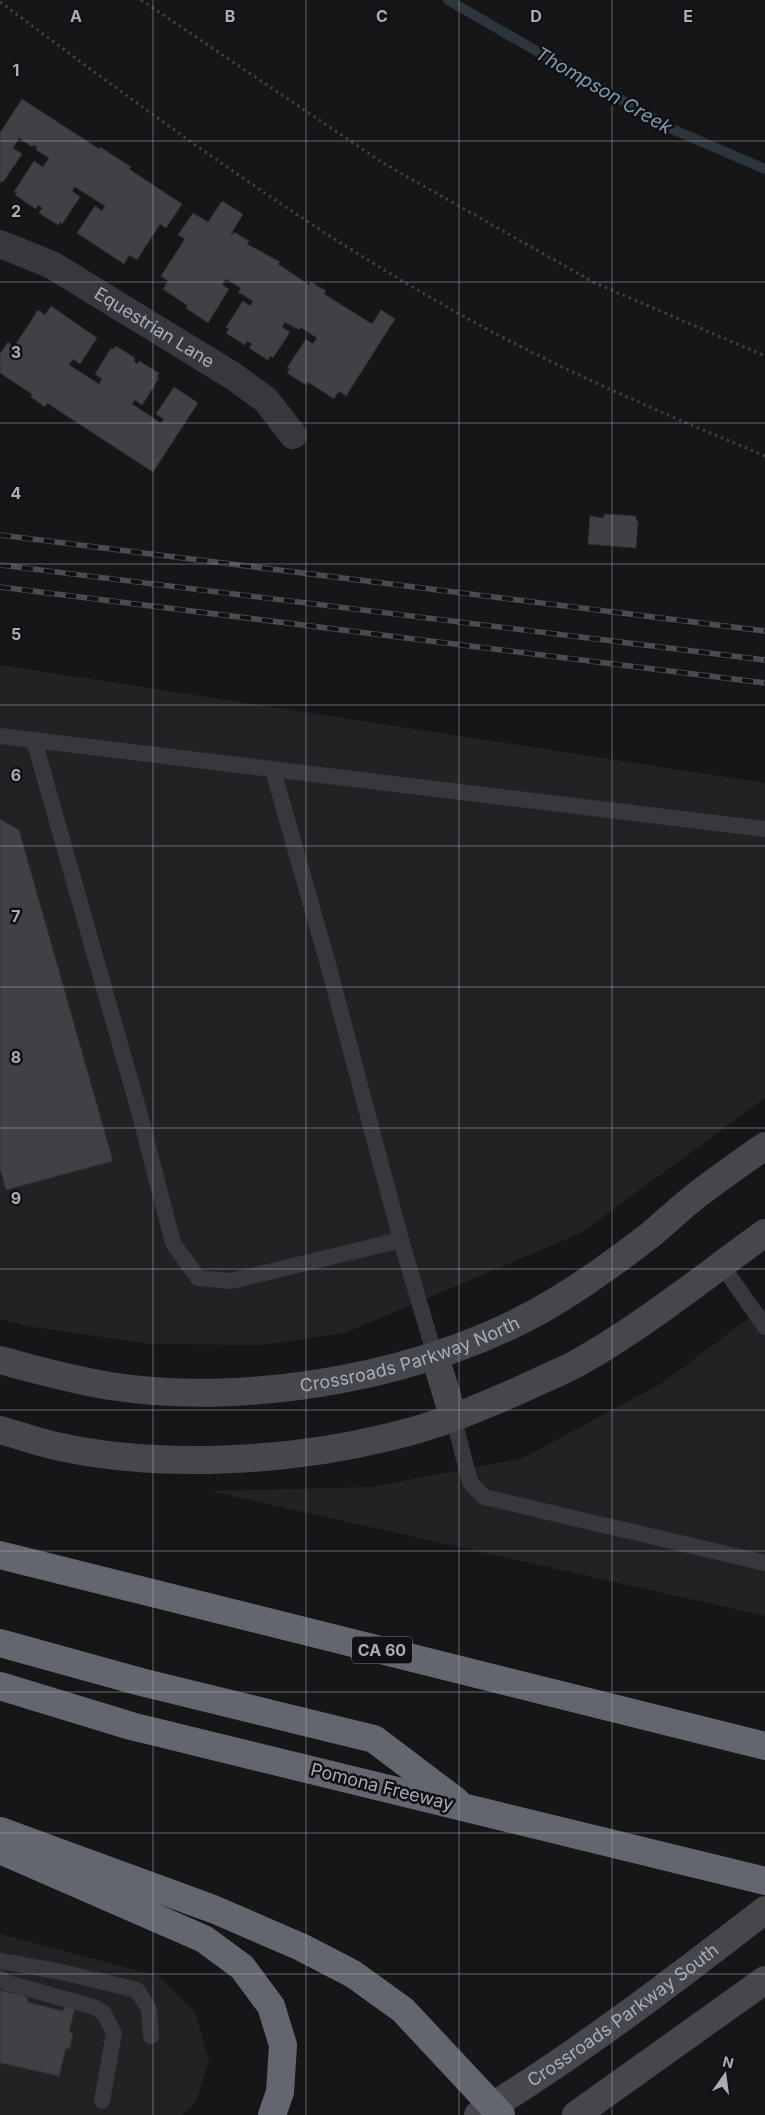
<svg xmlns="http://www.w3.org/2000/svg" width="765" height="2115" font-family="Inter,sans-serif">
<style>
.built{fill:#222225}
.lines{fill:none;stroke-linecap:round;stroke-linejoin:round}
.stream{stroke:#2c353c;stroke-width:10}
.building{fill:#404145;stroke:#303034}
.path{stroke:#3d3f44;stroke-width:3;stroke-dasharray:2.5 4;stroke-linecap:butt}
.lane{stroke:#37383d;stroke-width:16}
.street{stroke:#37383d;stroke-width:28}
.secondary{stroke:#45474d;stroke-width:28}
.highway{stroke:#63666e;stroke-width:28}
.rail-casing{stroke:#4a4c52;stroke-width:5.5}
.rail{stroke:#111113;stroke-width:4;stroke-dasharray:11;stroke-linecap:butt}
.grid{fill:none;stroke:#a8adb8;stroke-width:1;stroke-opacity:0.55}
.labels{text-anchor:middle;stroke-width:5;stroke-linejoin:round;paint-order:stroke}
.shield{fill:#111113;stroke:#7b7e86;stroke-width:1}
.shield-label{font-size:16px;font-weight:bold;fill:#a8adb8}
.street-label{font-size:18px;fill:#a8adb8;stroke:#111113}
.water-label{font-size:19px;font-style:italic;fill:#7f9bb3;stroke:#111113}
.grid-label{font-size:16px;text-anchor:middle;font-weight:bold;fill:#a8adb8;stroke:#111113;stroke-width:5;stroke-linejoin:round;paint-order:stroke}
</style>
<rect width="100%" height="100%" fill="#161618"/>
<g class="built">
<path d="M0,665L765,783V1098L581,1233L345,1333L263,1345L151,1344L33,1327L0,1319Z"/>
<path d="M765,1306V1616L210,1491L371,1487L523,1458L662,1383Z"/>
<path d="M0,1934L158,1976L195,2012L209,2060L196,2102L182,2115H0Z"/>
</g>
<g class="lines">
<path class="stream" d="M448,0L672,129L765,169"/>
</g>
<g class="building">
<path d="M22,99L99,149L100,147L131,167L129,169L182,204L166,228L160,224L137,260L129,255L124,264L77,233L95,206L102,211L105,206L75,187L72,191L80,197L62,224L60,222L58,225L39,213L42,208L38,205L36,209L15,195L17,193L14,192L34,161L43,167L49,158L36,150L37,147L33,145L32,147L19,138L13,148L22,154L3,182L2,181L0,183V133Z"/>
<path d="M222,201L243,214L231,234L232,235L234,232L249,241L247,244L280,262L278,264L309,285L311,282L326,291L324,294L372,324L381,310L395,319L346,396L339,391L334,399L308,382L306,385L287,373L290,369L287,368L306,339L313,344L317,338L300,327L299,330L285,322L282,327L290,332L273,358L270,356L268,360L249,348L252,344L247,341L245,345L226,333L229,329L226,327L243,301L250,306L253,301L238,292L241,288L226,279L222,285L229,289L208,323L186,308L188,306L163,289L168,281L161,276L185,239L178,235L193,213L208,222Z"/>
<path d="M51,306L97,338L80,364L73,359L69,365L99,384L102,379L95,374L111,348L114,349L116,346L135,358L134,361L137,364L139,361L159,373L157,377L159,378L142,405L135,400L132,404L161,423L164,419L156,414L174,387L198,403L153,472L47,403L45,407L31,397L32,394L0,373V354L8,342L14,347L38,310L45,315Z"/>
<path d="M604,514L636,516V520L638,521L636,548L588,544L590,516L604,518Z"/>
<path d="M0,819L19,830L113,1161L6,1190L0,1169Z"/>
<path d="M17,1989L26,1991L25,1997L28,1998L27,2002L63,2011L65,2005L75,2008L69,2032L73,2033L70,2049L66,2048L59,2076L0,2063V1990L15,1994Z"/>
</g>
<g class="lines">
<g class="path">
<path d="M141,0L383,163L595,283L765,356"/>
<path d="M0,2C152,115 305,229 472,321C567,373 665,414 765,456"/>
</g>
<g class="lane">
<path d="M0,736L765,829"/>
<path d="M34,740L140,1115L173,1243L198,1278L231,1281L401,1240"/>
<path d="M273,770L329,968L401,1240L435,1356"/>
<path d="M721,1264L765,1327"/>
<path d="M453,1416L470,1482L484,1497L765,1563"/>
<path d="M0,1961L62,1972L137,1990L149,2009L151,2036"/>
<path d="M0,1978L7,1983L94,2007L104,2013L114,2033L102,2101"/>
</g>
<path class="street" id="s1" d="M0,244L52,265L233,376L266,400L293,435"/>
<g class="secondary">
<path d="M435,1356L453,1416"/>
<path id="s2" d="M0,1360C36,1370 73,1380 110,1386C250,1408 435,1375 556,1301C589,1281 619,1259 649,1236C665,1223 680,1208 697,1195C719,1178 742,1162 765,1146"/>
<path d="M0,1430C18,1435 37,1442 56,1446C157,1469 288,1462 389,1437C438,1426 487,1405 533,1384C549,1376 566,1370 581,1361C646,1324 705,1276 765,1233"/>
<path id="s3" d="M478,2115C578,2054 672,1982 765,1910"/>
<path d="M576,2115L765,1980"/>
</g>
<g class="highway">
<path d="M0,1555L765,1746"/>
<path d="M0,1643L141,1682L374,1739L456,1801"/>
<path d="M0,1686L131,1726L765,1881"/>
<path d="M0,1831L213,1909L301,1947L353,1974L403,2010L501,2115"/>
<path d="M0,1850L204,1939L242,1967L271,2006L283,2045L280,2092L272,2115"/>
</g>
<g class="rail-casing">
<g id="rail">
<path d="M0,535L765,631"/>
<path d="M0,565L765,660"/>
<path d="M0,587L765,683"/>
</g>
</g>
<use href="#rail" class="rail"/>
</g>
<path class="grid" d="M153,0V2115M306,0V2115M459,0V2115M612,0V2115M0,141H765M0,282H765M0,423H765M0,564H765M0,705H765M0,846H765M0,987H765M0,1128H765M0,1269H765M0,1410H765M0,1551H765M0,1692H765M0,1833H765M0,1974H765"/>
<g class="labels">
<rect class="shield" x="352" y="1636.5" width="60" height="27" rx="4"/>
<g class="shield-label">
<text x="382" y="1656">CA 60</text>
</g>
<g class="street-label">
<text dy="6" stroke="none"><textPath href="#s1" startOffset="176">Equestrian Lane</textPath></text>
<text dy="6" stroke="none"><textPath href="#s2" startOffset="418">Crossroads Parkway North</textPath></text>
<text transform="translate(382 1787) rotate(14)" y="6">Pomona Freeway</text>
<text dy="6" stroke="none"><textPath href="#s3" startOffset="176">Crossroads Parkway South</textPath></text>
</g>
<g class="water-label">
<text transform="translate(604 90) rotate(30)" y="7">Thompson Creek</text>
</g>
</g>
<g class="grid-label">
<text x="76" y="22">A</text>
<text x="230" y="22">B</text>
<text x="382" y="22">C</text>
<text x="536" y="22">D</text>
<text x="688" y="22">E</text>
<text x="16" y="76">1</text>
<text x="16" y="217">2</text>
<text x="16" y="358">3</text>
<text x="16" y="499">4</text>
<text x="16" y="640">5</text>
<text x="16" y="781">6</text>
<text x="16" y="922">7</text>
<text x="16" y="1063">8</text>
<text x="16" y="1204">9</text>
</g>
<g transform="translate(725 2075) rotate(14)" stroke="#111113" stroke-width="4" paint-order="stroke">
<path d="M0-4L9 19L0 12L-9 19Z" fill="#a8adb8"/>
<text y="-8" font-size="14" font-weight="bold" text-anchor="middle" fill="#a8adb8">N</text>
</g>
</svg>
